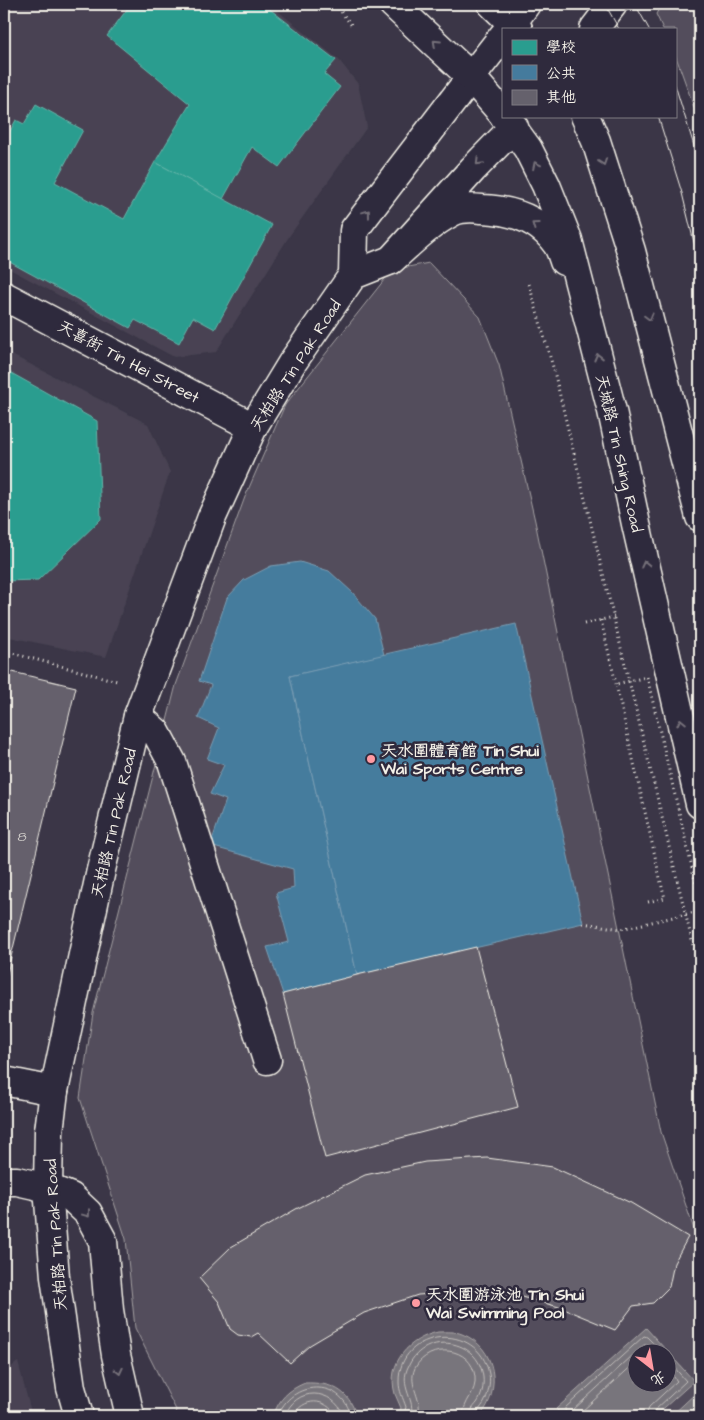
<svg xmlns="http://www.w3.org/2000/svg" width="704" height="1420" font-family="'Architects Daughter','LXGW WenKai TC',sans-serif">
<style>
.built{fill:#484352}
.green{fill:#534e5c;stroke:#a4a0a2;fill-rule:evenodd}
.water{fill:#78747b;stroke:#aaa6a7;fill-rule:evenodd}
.schools{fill:#2a9d8f;stroke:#67b6aa}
.public{fill:#457b9d;stroke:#7a9eb4}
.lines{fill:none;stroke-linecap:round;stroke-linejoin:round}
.shore{stroke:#c2bfbc;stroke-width:1}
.building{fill:#65616c;stroke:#f4f1e8}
.minor-casing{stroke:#f4f1e8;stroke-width:31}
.major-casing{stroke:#f4f1e8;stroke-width:31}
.path{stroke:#f4f1e8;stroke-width:3;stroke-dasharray:1 4;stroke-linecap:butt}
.minor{stroke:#2f2a3d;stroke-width:28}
.major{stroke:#2f2a3d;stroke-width:28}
.tram{stroke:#f4f1e8;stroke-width:1}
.path-bridge{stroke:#f4f1e8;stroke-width:3;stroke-dasharray:1 4;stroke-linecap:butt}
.oneway{stroke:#747079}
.poi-dot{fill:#ff9aa2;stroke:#2f2a3d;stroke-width:2}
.labels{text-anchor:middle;stroke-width:5;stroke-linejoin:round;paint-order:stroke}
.number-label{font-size:14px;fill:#d0cdc9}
.street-label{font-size:16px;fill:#f4f1e8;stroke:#2f2a3d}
.poi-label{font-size:16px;font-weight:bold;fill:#f4f1e8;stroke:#2f2a3d;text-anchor:start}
</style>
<rect width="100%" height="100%" fill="#3b3647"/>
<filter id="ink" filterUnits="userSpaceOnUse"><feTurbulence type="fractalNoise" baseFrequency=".02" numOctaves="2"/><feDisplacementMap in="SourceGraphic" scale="10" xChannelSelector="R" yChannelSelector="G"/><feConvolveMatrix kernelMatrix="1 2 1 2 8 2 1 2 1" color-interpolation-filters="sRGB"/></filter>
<g filter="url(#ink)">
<g class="built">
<path d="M4,4H269L339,60L358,84L367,127L290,235L216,352L174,357L4,266Z"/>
<path d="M4,351L148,424L170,472L106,657L4,636Z"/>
<path d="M18,1362L32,1416H4V1372Z"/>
</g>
<g class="green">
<path d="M662,4H700V124L675,54V29H663L656,14Z"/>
<path d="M429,263L480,317L499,365L535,521L661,1132L700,1247V1416H175L176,1410L135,1328L126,1239L80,1098L93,1013L176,685L245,497L285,405L392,270ZM636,1352H666V1382H636Z"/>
</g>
<g class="water">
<path d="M646,1328L694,1381L655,1416H563L556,1409ZM636,1352H666V1382H636Z"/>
<path d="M438,1332C446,1332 455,1331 462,1334C497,1347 502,1391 480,1416H397L401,1408C399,1403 397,1399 395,1394C386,1362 410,1338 438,1332Z"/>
<path d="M305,1383C330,1382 350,1390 356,1416H273C279,1399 288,1390 305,1383Z"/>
<path d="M697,1392L700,1396V1416H671Z"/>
</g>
<g class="schools">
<path d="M131,4H263L336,60L324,74L340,87L279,167L252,147L223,199L155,162L190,104L107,36Z"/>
<path d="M36,104L83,130L55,182L124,219L155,162L272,225L215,329L193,317L179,343L135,320L130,328L4,259V142L16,120L24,124Z"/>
<path d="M4,369L97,421L101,519L38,580L4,581Z"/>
</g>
<g class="public">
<path d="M300,562L329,571L352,592L375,619L384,655L290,676L357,975L283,994L267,947L289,942L276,893L294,888L293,869L210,846L226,800L210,794L224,765L207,759L219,728L198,718L211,685L199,681L227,598L244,580L271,566Z"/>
<path d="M516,624L583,923L357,975L290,676Z"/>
</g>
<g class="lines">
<g class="shore">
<path d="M278,1416C290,1380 342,1377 351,1416"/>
<path d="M285,1416C295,1386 333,1387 344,1416"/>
<path d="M293,1416C303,1397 326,1397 336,1416"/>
<path d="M403,1416L406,1407C403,1398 399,1391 399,1382C398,1328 479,1320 489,1374C491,1383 488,1395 484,1403C481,1408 477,1411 476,1416"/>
<path d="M410,1416C418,1401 397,1387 409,1365C425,1331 479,1338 483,1377C484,1386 482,1396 477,1403C473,1408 470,1410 470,1416"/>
<path d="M418,1416C424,1399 407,1386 415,1368C429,1342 472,1346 475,1377C477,1393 463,1401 463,1416"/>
<path d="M566,1416L565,1408L644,1336L647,1337L662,1352"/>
<path d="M572,1416L573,1410L644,1345H647L653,1352"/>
<path d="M580,1416L581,1412L636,1362"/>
<path d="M646,1416L649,1407L677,1381L666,1367"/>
<path d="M652,1416L654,1411L686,1381L666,1358"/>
</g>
</g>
<g class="building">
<path d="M4,670L76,687L4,986Z"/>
<path d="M476,947L518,1107L325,1158L283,994L357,975Z"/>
<path d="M487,1158L553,1167L631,1203L688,1237L674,1263L669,1287L653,1303L633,1306L615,1330L559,1307L510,1294L473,1291L418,1295L364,1313L310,1345L290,1363L258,1333L251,1337L238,1335L230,1329L219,1302L199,1278L231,1247L296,1209L365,1175L425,1162Z"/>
</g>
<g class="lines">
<g class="minor-casing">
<g id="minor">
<path d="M353,275L354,230L471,77"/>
<path d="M4,296L253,427"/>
<path d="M138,716L156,732L172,762L267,1060"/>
<path d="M4,1081L54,1091"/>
<path d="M4,1181H17L48,1188L71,1197L88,1213L103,1241L109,1310L116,1355L130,1416"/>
<path d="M79,1416L71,1388L55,1277L48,1188L49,1131L54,1091L101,870L138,716L212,517L253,427L292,363L353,275L391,260L473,169L514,127"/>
</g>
</g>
<g class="major-casing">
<g id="major">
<path d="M393,4L471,77L503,114"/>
<path d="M492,4L518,29"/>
<path d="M508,29L526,4"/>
<path d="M594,29L613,4"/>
<path d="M471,77L503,36"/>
<path d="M504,116L528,149L546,185L568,240L612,411L636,524L700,804"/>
<path d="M585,116L596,141L631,251L700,517"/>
<path d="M391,260C410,243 429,224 452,212C460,208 473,208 482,209C511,210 538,218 556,243C560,248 562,255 564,261"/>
</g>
</g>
<g class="path">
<path d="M335,4L353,27"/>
<path d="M529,284L553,367L700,974"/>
<path d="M601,620L616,684"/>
<path d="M584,624L614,617"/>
<path d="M4,651L117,681"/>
<path d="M700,901V904"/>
<path d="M648,902L665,898L662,887"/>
</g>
<use href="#minor" class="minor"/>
<use href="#major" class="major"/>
<g class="tram">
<path d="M605,4L619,29"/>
<path d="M635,4L649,29"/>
<path d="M675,85L700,165"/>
<path d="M658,116L682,193L700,267"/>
</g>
<g class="path-bridge">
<path d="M662,887L616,684L647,677L700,901"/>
<path d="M583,923L621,929L700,911"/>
</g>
</g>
<defs><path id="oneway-chevron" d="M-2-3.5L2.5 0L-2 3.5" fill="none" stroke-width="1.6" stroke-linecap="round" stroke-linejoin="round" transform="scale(1.25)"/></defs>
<g class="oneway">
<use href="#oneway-chevron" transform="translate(436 43) rotate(-137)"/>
<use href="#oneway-chevron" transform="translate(479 162) rotate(135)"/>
<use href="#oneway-chevron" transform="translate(603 162) rotate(71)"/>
<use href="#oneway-chevron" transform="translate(536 165) rotate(-116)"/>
<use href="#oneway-chevron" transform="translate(367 213) rotate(-53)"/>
<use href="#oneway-chevron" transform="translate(535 225) rotate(-144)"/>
<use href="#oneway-chevron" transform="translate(649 317) rotate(75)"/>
<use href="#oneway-chevron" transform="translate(598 357) rotate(-104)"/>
<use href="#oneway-chevron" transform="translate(645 564) rotate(-103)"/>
<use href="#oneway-chevron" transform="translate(681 722) rotate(-103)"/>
<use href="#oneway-chevron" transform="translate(87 1214) rotate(53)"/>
<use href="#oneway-chevron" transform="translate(119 1371) rotate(77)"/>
</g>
</g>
<g class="poi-dot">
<circle cx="371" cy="759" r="5"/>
<circle cx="416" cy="1303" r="5"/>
</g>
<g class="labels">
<g class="number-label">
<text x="22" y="841">8</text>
</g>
<g class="street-label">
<text transform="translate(129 361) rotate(28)" y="6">天喜街 Tin Hei Street</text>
<text transform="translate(295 365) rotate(-57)" y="6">天柏路 Tin Pak Road</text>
<text transform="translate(620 453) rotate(77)" y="6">天城路 Tin Shing Road</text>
<text transform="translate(113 823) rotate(-77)" y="6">天柏路 Tin Pak Road</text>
<text transform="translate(55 1235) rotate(-94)" y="6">天柏路 Tin Pak Road</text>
</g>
<g class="poi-label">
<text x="381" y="756">天水圍體育館 Tin Shui<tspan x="381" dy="18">Wai Sports Centre</tspan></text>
<text x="426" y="1300">天水圍游泳池 Tin Shui<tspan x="426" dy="18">Wai Swimming Pool</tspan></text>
</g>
</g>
<rect width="704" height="1420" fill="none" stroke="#2f2a3d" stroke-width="20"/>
<rect x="10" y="10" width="684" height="1400" fill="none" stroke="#f4f1e8" stroke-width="2" filter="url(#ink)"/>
<rect x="502" y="28" width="175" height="90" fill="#2f2a3d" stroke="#7e7a81"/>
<rect x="512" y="40" width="25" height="15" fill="#2a9d8f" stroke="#7e7a81"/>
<text x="546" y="52" font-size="15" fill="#f4f1e8">學校</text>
<rect x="512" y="65" width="25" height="15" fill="#457b9d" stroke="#7e7a81"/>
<text x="546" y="78" font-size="15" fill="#f4f1e8">公共</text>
<rect x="512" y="90" width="25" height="15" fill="#65616c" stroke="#7e7a81"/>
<text x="546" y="102" font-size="15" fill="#f4f1e8">其他</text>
<g transform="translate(652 1368) rotate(149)"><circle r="24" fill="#2f2a3d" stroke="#7e7a81"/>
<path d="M0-4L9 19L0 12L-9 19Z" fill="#ff9aa2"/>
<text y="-8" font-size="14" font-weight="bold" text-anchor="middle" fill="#f4f1e8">北</text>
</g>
</svg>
